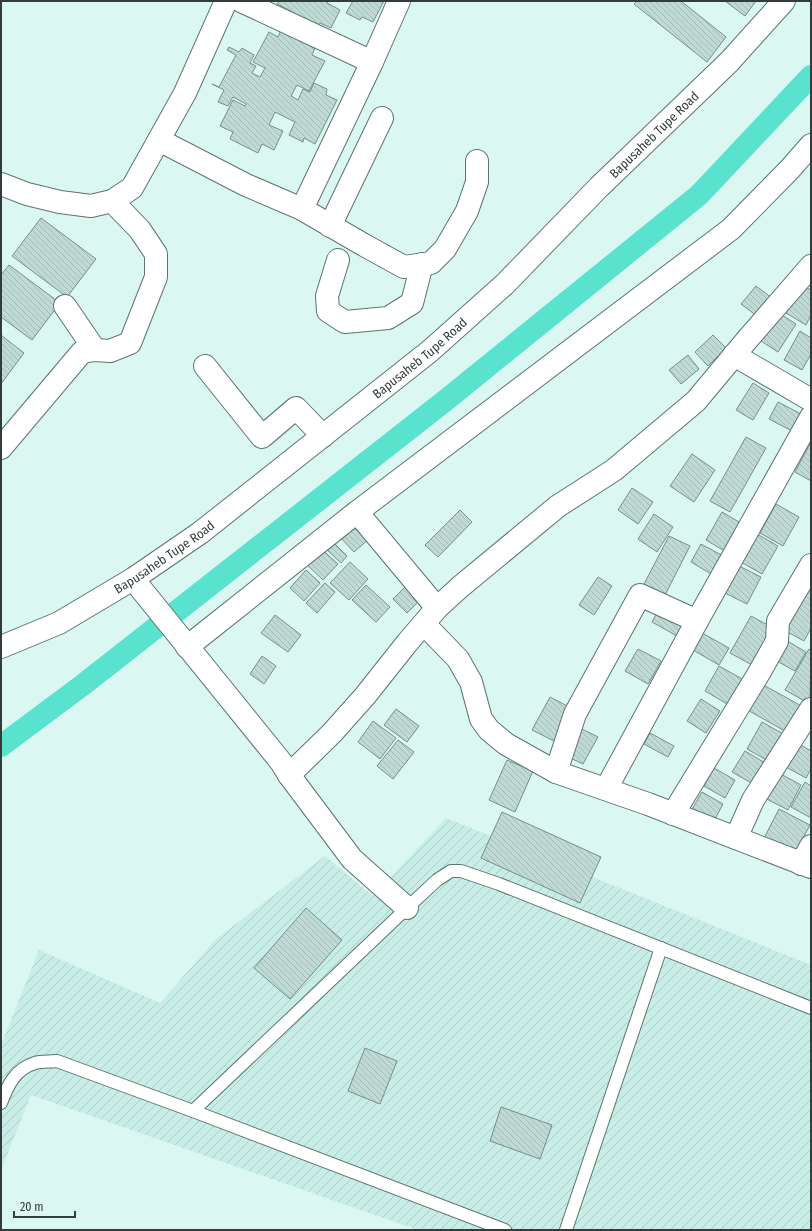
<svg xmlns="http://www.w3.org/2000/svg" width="812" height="1231" font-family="'Fira Sans Condensed',sans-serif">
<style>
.industrial{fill:url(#industrial-furrows)}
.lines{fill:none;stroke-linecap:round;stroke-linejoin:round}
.canal{stroke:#59e2ce;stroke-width:22}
.building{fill:url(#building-back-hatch);stroke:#758f8a}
.service-casing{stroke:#5b746f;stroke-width:14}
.minor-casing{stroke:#5b746f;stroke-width:24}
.tertiary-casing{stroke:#5b746f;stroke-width:24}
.service{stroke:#fff;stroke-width:12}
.minor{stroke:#fff;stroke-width:22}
.tertiary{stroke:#fff;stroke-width:22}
.labels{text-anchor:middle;stroke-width:4;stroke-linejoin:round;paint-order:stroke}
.street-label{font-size:13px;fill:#323d3b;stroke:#dbf7f1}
</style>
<defs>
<pattern id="industrial-furrows" width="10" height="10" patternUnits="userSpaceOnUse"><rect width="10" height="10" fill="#c8ede6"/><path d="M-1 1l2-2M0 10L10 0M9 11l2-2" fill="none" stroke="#acccc6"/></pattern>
<pattern id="building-back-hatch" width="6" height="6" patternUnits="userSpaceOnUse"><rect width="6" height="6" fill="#bfdad5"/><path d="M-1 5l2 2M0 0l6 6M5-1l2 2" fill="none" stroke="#a5bcb8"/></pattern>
</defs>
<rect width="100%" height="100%" fill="#dbf7f1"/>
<path class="industrial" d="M446,818L811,965V1230H418L31,1095L1,1170V1045L39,950L160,1003L216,939L325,856L373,896Z"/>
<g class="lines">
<path class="canal" d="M1,746L84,684L446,400L699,195L811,76"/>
</g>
<g class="building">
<path d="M279,1H328L327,3L340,10L331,28L320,23L315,31L288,18L291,11L277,4Z"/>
<path d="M353,1H384L373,22L362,17L360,20L346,13Z"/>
<path d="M637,1H681L726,37L707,62L634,4Z"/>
<path d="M725,1H756L745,16Z"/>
<path d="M281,30L315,48L312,55L325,61L309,91L297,85L291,96L298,100L303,89L310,92L314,83L327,89L326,95L337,100L315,144L304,138L303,142L289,135L295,122L275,112L269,125L283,131L274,150L262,144L258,153L230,139L233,132L220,126L233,100L245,106L246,104L233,97L228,106L218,102L224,90L212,84L219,87L236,55L227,50L229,47L239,52L242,48L254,55L250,63L256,66L252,73L260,77L265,68L253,62L269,32L278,37Z"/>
<path d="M41,218L96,259L67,297L12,256Z"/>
<path d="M9,265L60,303L32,340L1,317V275Z"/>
<path d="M801,285L811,290V315L806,325L786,313Z"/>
<path d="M756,286L772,298L757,316L741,304Z"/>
<path d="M779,313L796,324L778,352L761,341Z"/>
<path d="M800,331L811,338V354L802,370L784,360Z"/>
<path d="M1,335L24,353L1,384Z"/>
<path d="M713,335L726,348L708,366L695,352Z"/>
<path d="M688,355L699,369L681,384L669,370Z"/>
<path d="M753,383L769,393L753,420L736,410Z"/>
<path d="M778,402L801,414L792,431L769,419Z"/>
<path d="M746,437L766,448L730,512L710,501Z"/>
<path d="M811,442V481L795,472Z"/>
<path d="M692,454L715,470L694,502L670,486Z"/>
<path d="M632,488L653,502L638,524L618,510Z"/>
<path d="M776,504L799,517L783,546L760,533Z"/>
<path d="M460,510L472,522L438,557L425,545Z"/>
<path d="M722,512L744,525L728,553L706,540Z"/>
<path d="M654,514L673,527L657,552L638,539Z"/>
<path d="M355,523L369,539L354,552L340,537Z"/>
<path d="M757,534L778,546L762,574L741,562Z"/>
<path d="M669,536L690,546L664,597L643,586Z"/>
<path d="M329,538L347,556L341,563L322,545Z"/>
<path d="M701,544L727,558L716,577L691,562Z"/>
<path d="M317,545L338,564L323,580L303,561Z"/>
<path d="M350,562L368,579L349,600L330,583Z"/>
<path d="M739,566L761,577L747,604L725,593Z"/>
<path d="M306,570L320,583L304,601L290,588Z"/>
<path d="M598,577L612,586L594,615L579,605Z"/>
<path d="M811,579V628L804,641L780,628Z"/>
<path d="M325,583L335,592L317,613L306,603Z"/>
<path d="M408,584L422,598L407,613L393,599Z"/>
<path d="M366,585L390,607L376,622L352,600Z"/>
<path d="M661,606L686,620L677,636L652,622Z"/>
<path d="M275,615L301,635L288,652L261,633Z"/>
<path d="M751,616L775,629L754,666L730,653Z"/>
<path d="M702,633L729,648L719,665L693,650Z"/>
<path d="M784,639L806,652L795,671L773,659Z"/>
<path d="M638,649L661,661L648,684L625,671Z"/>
<path d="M809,649L811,650L810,704L785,690Z"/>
<path d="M262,656L276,666L264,684L250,674Z"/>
<path d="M719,666L744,680L729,705L705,691Z"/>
<path d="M758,682L807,709L792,735L744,708Z"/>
<path d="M550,697L571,708L554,741L532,730Z"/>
<path d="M701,699L720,711L706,733L687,721Z"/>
<path d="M396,709L419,726L407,742L384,725Z"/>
<path d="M373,721L396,738L380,759L358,742Z"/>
<path d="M762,722L785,735L770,762L747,749Z"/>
<path d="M578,727L598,737L583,764L564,755Z"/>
<path d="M650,733L674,746L668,757L644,744Z"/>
<path d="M398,740L414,752L393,779L377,766Z"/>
<path d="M799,744L811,751V769L806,778L786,767Z"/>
<path d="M745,751L767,764L755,785L732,772Z"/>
<path d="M507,760L533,771L515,812L489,800Z"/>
<path d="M714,768L735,780L725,798L704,786Z"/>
<path d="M777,772L801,785L788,810L763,797Z"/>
<path d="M805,782L811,786V818L791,807Z"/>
<path d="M702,792L723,804L714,821L692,809Z"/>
<path d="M779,809L810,825L792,858L762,842Z"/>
<path d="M502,812L601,857L580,903L481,858Z"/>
<path d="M306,908L342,940L290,999L254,968Z"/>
<path d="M365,1048L397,1061L380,1104L348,1091Z"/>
<path d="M501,1107L552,1125L540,1159L490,1141Z"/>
</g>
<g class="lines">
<g class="service-casing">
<g id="service">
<path d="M1,1103C8,1085 15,1069 35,1063C41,1061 50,1062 57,1061L193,1111L505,1230"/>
<path d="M193,1111L407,908L437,880L451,871H461L499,884L811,1008"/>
<path d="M566,1230L661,948"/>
</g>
</g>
<g class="minor-casing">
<g id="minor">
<path d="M241,1L372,62"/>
<path d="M159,140L246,185L302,209L364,245L404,267L431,263L445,249L467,211L477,182V161"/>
<path d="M1,184L27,194L60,202L91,206L112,201L132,188L185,93L226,1"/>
<path d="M302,209L372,62L399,1"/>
<path d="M330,226L382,118"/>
<path d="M338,260L327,296L328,311L345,322L388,318L412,303L422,264"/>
<path d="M65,306L95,350"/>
<path d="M734,355L811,400"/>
<path d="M205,366L262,437L296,408L323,436"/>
<path d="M1,448L82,352L95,350L110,351L130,343L156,277V254L140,230L112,201"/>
<path d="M357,512L437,608"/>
<path d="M133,579L281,762L289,775L352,859L407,908"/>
<path d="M424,624L458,659L471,682L481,719L489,730L506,744L556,772L648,804L811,867"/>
<path d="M187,647L357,512L731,229L790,169L811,145"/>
<path d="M556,772L575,714L640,595L697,621"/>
<path d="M289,775L332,733L365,696L407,643L437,608L460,587L558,506L614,470L696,401L746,341L811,266"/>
<path d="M606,789L697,621L811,417"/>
<path d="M673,814L759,673L777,641L778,621L811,565"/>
<path d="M736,838L753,800L811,709"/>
<path d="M801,864L811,846"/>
</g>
</g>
<g class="tertiary-casing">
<g id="tertiary">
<path id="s1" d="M1,647L59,623L133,579L200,533L430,351L505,284L599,187L729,62L784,1"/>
</g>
</g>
<use href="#service" class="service"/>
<use href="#minor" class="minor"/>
<use href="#tertiary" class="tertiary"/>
</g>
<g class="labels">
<g class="street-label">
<text dy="5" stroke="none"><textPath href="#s1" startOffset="835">Bapusaheb Tupe Road</textPath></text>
<text dy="5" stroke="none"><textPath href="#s1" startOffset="511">Bapusaheb Tupe Road</textPath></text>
<text dy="5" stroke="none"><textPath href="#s1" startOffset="187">Bapusaheb Tupe Road</textPath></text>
</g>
</g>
<rect width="812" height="1231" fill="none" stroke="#323d3b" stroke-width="4"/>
<path d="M14 1211v6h61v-6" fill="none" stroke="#323d3b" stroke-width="2"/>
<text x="20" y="1211" font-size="12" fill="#323d3b" stroke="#dbf7f1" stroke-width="3" paint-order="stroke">20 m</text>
</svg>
